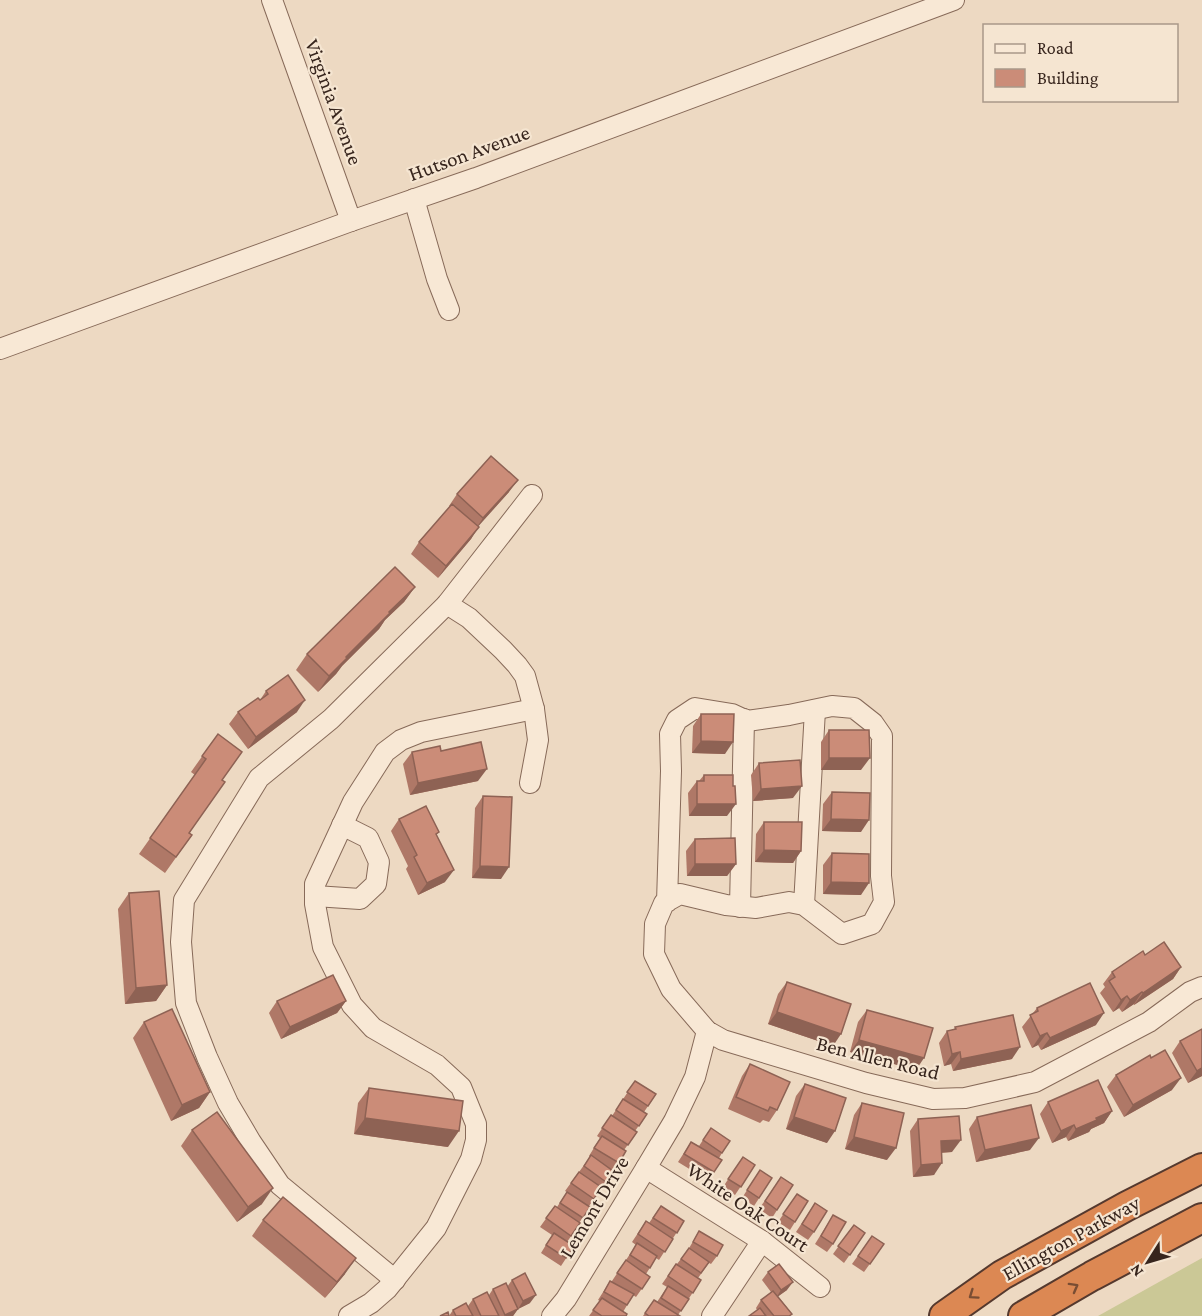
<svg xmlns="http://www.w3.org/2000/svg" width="1202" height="1316" font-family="'Crimson Pro',serif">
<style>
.green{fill:#cbc896}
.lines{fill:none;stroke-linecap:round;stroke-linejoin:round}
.minor-casing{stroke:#876a59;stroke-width:22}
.highway-casing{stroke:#55392e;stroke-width:32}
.minor{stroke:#f8e8d5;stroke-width:20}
.highway{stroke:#dc8853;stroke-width:28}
.wall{fill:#af7867}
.shaded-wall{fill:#8e6254}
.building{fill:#cb8c78;stroke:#8e6254;stroke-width:1.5}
.oneway{stroke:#794d33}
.labels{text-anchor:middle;stroke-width:4.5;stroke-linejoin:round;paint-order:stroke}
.street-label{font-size:21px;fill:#37251d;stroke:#f5e5d1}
</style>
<rect width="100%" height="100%" fill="#edd9c2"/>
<path class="green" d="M1202,1258V1316H1098Z"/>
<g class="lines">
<g class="minor-casing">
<g id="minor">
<path d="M272,0L351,221"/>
<path d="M414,199L437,279L449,310"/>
<path d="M0,349L351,221L476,178L954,0"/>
<path d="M447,604L469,618L503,650L517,665L525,676L534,709L538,740L530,783"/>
<path d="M315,896L360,899L376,884L379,862L368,838L342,825"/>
<path d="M667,902L671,771L670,734L677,720L695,708L732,714L747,721L789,715L832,706L854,708L873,723L882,736L881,876L884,902L872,924L842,934L804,905L789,902L756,908L726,905L680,894L664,903L655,924L654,954L671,989L707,1031L723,1040L866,1083L933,1099L965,1098L1035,1082L1149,1022L1190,992L1202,987"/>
<path d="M804,905L815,710"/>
<path d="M740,907L744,719"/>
<path d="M646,1168L762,1241L820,1287"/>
<path d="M395,1280L280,1185L251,1142L228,1103L207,1057L186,1003L181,942L184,900L259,778L331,719L447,604L532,495"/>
<path d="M349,1316L371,1303L387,1289L436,1228L471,1159L476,1140V1124L461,1087L437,1065L373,1028L352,1005L323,947L315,904V884L353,802L385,752L401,740L421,732L534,709"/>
<path d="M552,1316L566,1299L646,1168L674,1121L695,1077L707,1031"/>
<path d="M712,1316L762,1241"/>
</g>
</g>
<g class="highway-casing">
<g id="highway">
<path d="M944,1316L1002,1275L1127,1206L1202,1168"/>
<path d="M1023,1316L1092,1276L1202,1218"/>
</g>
</g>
<use href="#minor" class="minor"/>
<use href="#highway" class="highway"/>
</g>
<g class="wall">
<path d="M509,492L478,526L471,539L438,578L411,554L419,542L450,507L449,506L457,494Z"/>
<path d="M415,587L404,602L385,620L379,629L342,666L336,674L318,692L296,670L307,654Z"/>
<path d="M266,691L297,712L248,749L229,724L238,712L260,700Z"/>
<path d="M701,714L725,754L692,753L693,726Z"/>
<path d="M829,730L861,770H821V742Z"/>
<path d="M218,734L190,833L192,835L165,873L139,854L195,775L191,772Z"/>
<path d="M441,751L478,781L410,795L403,764L412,752Z"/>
<path d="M759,763L793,798L753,801L751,775Z"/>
<path d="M704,775L727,816H689L688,793L697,781H699Z"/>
<path d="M832,792L861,832L822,831L823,804Z"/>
<path d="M483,796L501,879L472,878L475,808Z"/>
<path d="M399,819L439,832L436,835L445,882L418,895L406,869L408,866L391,831Z"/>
<path d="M764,822L801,851L793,863L755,862L756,834Z"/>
<path d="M695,839L736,864L727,876H687L686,851Z"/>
<path d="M832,853L861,895L823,894V865Z"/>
<path d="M129,893L167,985L156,1001L125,1004L118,909Z"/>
<path d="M1145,955L1181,967L1173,979L1134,1005V1004L1122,1012L1119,1008L1113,1012L1100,993L1105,987L1103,984L1112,972Z"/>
<path d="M787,982L833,1046L768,1024L778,994Z"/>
<path d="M277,1001H346L337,1013L281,1039L269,1013Z"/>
<path d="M1037,1008L1096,1025L1041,1050L1038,1045L1032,1048L1022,1027Z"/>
<path d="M867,1010L916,1070L850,1052L858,1022Z"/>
<path d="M144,1022L210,1092L199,1108L171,1121L133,1038Z"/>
<path d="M955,1027L1012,1059L953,1071L951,1064L944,1066L939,1043L947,1031L954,1030Z"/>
<path d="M1180,1041L1202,1076L1188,1083L1172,1053Z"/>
<path d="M750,1064L777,1110L769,1122L763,1120L760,1123L728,1109L742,1076Z"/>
<path d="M1116,1075L1172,1090L1124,1117L1107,1087Z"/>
<path d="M635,1081L656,1094L644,1112L647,1114L635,1131L637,1132L624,1150L619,1163L589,1206L590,1207L579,1223H580L567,1242L574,1246L561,1266L541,1253L552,1235L540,1227L555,1206L557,1207L567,1192L565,1191L590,1157L589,1156L600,1138L597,1136L611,1115L612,1116Z"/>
<path d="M805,1084L827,1143L786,1129L796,1096Z"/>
<path d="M369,1088L448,1147L354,1134L358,1103Z"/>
<path d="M1048,1102L1112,1111L1104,1123L1091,1129L1089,1132L1068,1141L1066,1137L1052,1143L1040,1114Z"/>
<path d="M862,1103L887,1160L845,1149L854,1115Z"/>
<path d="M977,1117L1030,1150L976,1162L969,1129Z"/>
<path d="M918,1119L952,1152L941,1153L934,1175L913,1177L910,1131Z"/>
<path d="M711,1128L722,1153L719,1158L714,1172L709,1181L678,1162L691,1142L699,1146Z"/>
<path d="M192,1130L262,1204L237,1222L181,1146Z"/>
<path d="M743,1157L755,1165L735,1195L723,1187Z"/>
<path d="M760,1170L772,1178L754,1206L742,1198Z"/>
<path d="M781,1177L793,1185L772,1218L759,1209Z"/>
<path d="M797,1194L808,1201L790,1230L778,1222Z"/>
<path d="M815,1203L814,1232L808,1240L796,1232Z"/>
<path d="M661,1206L684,1221L659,1260L656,1258L646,1274L650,1277L636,1297L633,1295L623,1312L626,1316H589L600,1301L598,1300L605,1289L610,1281H612L636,1245L632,1242L646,1221L649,1223Z"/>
<path d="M833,1215V1244L827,1252L815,1244Z"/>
<path d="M263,1220L345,1274L325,1298L252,1236Z"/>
<path d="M854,1225L865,1233L844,1263L833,1254Z"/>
<path d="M699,1231L717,1256L711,1264L709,1263L698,1278L701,1280L678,1315L680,1316H643L654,1300L657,1302L667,1287L662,1284L676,1264H677L688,1250Z"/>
<path d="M872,1236L884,1244L864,1272L852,1264Z"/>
<path d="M768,1272L787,1290L778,1296L792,1314L790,1316H749L757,1310L756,1308L761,1300L771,1292L762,1280Z"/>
<path d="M512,1280L530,1303L518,1309L513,1316H440H449L453,1310L468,1306L473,1299L489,1295L493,1289L507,1287Z"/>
</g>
<g class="shaded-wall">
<path d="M518,480L509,492L475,530L483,518Z"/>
<path d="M479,527L471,539L438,578L446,566Z"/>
<path d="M415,587L404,602L385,620L379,629L342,666L336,674L318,692L329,676L346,657L389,612Z"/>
<path d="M305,700L297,712L248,749L256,737Z"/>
<path d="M701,741L733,742L725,754L692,753Z"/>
<path d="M829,758H870L861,770H821Z"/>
<path d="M487,769L478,781L410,795L418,783Z"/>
<path d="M802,786L793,798L753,801L761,789Z"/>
<path d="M697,804H736L727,816H689Z"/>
<path d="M831,819L869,820L861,832L822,831Z"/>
<path d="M764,850L801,851L793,863L755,862Z"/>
<path d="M695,864H736L727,876H687Z"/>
<path d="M480,866L509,867L501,879L472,878Z"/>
<path d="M454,870L445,882L418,895L427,883Z"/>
<path d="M831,882L869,883L861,895L823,894Z"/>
<path d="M1181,967L1173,979L1134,1005L1143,993Z"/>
<path d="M167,985L156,1001L125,1004L136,988Z"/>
<path d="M1142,992L1134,1004L1122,1012L1130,1000Z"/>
<path d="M1127,996L1119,1008L1113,1012L1121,1000Z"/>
<path d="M346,1001L337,1013L281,1039L290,1027Z"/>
<path d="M777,1012L841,1034L833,1046L768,1024Z"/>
<path d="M1104,1013L1096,1025L1041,1050L1050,1038Z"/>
<path d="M1047,1033L1038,1045L1032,1048L1040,1036Z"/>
<path d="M859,1040L924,1058L916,1070L850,1052Z"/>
<path d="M1020,1047L1012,1059L953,1071L961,1059Z"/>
<path d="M960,1052L951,1064L944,1066L952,1054Z"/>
<path d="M1202,1068V1076L1188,1083L1197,1071Z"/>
<path d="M1181,1078L1172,1090L1124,1117L1133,1105Z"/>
<path d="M210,1092L199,1108L171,1121L182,1105Z"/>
<path d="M1112,1111L1104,1123L1091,1129L1089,1132L1068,1141L1076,1129L1096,1118Z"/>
<path d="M794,1117L835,1131L827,1143L786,1129Z"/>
<path d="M365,1118L459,1131L448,1147L354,1134Z"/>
<path d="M1074,1125L1066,1137L1052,1143L1061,1131Z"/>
<path d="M854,1137L896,1148L887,1160L845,1149Z"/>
<path d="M1039,1138L1030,1150L976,1162L985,1150Z"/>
<path d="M961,1140L952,1152L932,1153L941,1141Z"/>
<path d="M942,1163L934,1175L913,1177L921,1165Z"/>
<path d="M273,1188L262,1204L237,1222L248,1207Z"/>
<path d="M356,1258L345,1274L325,1298L337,1282Z"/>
<path d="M793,1282L787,1290L776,1298L781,1290Z"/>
<path d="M536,1295L530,1303L518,1309L513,1316H504L518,1309L523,1301Z"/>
</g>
<g class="building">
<path d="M491,456L518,480L483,518L457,494Z"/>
<path d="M452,504L479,527L446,566L419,542Z"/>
<path d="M395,567L415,587L389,612L390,613L346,657L347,658L329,676L307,654Z"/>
<path d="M288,675L305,700L256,737L238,712L258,698L260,700L268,694L266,691Z"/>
<path d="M701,714H734L733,742L701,741Z"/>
<path d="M829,730H869L870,758H829Z"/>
<path d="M218,734L242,752L222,780L225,782L189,833L192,835L176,857L150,838L206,759L202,756Z"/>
<path d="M481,742L487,769L418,783L412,752L440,746L441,751Z"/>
<path d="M800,760L802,786L761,789L759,763Z"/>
<path d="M704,775H733V786H735L736,804H697V781H704Z"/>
<path d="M832,792L870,793L869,820L831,819Z"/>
<path d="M483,796L512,797L509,867L480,866Z"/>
<path d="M426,806L439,832L436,834L454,870L427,883L414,857L417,855L399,819Z"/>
<path d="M764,822H802L801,851L764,850Z"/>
<path d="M735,838L736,864H695V839Z"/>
<path d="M832,853L869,854V883L831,882Z"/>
<path d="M159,891L167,985L136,988L129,893Z"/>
<path d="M1164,942L1181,967L1143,993L1142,992L1130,1000L1127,996L1121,1000L1109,981L1115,977L1112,972L1143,951L1145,955Z"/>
<path d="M333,975L346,1001L290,1027L277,1001Z"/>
<path d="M787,982L851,1004L841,1034L777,1012Z"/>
<path d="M1090,983L1104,1013L1050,1038L1047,1033L1040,1036L1030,1015L1038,1011L1037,1008Z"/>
<path d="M172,1009L210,1092L182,1105L144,1022Z"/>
<path d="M867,1010L933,1028L924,1058L859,1040Z"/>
<path d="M1013,1015L1020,1047L961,1059L960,1052L952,1054L947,1031L956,1029L955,1027Z"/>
<path d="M1202,1029V1068L1197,1071L1180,1041Z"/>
<path d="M1165,1050L1181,1078L1133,1105L1116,1075L1150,1055L1151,1058Z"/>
<path d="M750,1064L790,1082L777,1110L770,1107L768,1111L736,1097Z"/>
<path d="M1098,1080L1112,1111L1096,1118L1097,1120L1076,1129L1074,1125L1061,1131L1048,1102Z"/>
<path d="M635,1081L656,1094L648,1106L627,1092Z"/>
<path d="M805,1084L846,1098L835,1131L794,1117Z"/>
<path d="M369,1088L463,1101L459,1131L365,1118Z"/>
<path d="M623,1099L647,1114L639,1126L616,1110Z"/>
<path d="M862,1103L904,1113L896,1148L854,1137Z"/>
<path d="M1031,1105L1039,1138L985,1150L977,1117Z"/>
<path d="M217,1112L273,1188L248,1207L192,1130Z"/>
<path d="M611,1115L637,1132L628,1145L602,1128Z"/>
<path d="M959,1116L961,1140L941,1141L942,1163L921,1165L918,1119Z"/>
<path d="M711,1128L730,1141L722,1153L703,1140Z"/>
<path d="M602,1136L626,1151L619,1163L594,1148Z"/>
<path d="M691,1142L722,1160L714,1172L684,1154Z"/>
<path d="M591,1155L613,1171L606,1182L584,1166Z"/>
<path d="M743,1157L755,1165L741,1187L728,1179Z"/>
<path d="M760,1170L772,1178L759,1198L747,1190Z"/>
<path d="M579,1172L601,1187L594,1199L571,1183Z"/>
<path d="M781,1177L793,1185L777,1210L765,1201Z"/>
<path d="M567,1192L590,1207L583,1218L560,1203Z"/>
<path d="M797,1194L808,1201L795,1222L783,1214Z"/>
<path d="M283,1197L356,1258L337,1282L263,1220Z"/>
<path d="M815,1203L827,1211L814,1232L802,1224Z"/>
<path d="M555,1206L580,1223L571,1236L546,1218Z"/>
<path d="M661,1206L684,1221L677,1233L653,1218Z"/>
<path d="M833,1215L846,1222L833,1244L821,1236Z"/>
<path d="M646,1221L673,1239L665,1252L638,1234Z"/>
<path d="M854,1225L865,1233L850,1255L838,1246Z"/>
<path d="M699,1231L723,1245L717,1256L693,1242Z"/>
<path d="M554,1233L574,1246L566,1258L546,1245Z"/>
<path d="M872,1236L884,1244L870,1264L858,1256Z"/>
<path d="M637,1243L657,1256L650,1268L630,1255Z"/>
<path d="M689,1248L709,1262L701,1273L681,1259Z"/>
<path d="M626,1260L650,1277L642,1289L617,1273Z"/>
<path d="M676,1264L701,1280L693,1293L668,1276Z"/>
<path d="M779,1264L793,1282L781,1290L768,1272Z"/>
<path d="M525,1273L536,1295L523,1301L512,1280Z"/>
<path d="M610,1281L634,1294L627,1305L604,1292Z"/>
<path d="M506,1283L518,1309L505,1315L493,1289Z"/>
<path d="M668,1286L689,1299L681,1311L661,1298Z"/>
<path d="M773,1291L792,1314L789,1316H774L761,1300Z"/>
<path d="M487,1292L499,1316H481L473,1299Z"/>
<path d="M602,1298L627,1314L626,1316H602L593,1310Z"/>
<path d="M654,1300L680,1316H649L645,1313Z"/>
<path d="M466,1303L473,1316H456L453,1310Z"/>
<path d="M760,1308L766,1316H749Z"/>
<path d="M448,1312L449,1316H440Z"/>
</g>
<defs><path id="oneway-chevron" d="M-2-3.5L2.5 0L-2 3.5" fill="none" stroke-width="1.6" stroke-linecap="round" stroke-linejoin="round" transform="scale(1.5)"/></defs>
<g class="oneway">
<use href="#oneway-chevron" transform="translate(1074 1287) rotate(-29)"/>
<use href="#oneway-chevron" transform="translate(973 1295) rotate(145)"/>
</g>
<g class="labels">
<g class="street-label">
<text transform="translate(334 102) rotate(70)" y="7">Virginia Avenue</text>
<text transform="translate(469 153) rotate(-20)" y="7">Hutson Avenue</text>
<text transform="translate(878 1058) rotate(14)" y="7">Ben Allen Road</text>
<text transform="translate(594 1207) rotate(-59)" y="7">Lemont Drive</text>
<text transform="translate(748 1207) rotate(34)" y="7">White Oak Court</text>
<text transform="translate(1071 1238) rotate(-29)" y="7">Ellington Parkway</text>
</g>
</g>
<rect x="983" y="24" width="195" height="78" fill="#f5e5d1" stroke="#a99889" stroke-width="1.5"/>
<rect x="995" y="44" width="30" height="9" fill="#f8e8d5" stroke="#a99889" stroke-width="1.5"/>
<text x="1037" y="54" font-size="18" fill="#37251d">Road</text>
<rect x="995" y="69" width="30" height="18" fill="#cb8c78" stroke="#a99889" stroke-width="1.5"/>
<text x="1037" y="84" font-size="18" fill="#37251d">Building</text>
<g transform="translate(1148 1262) rotate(233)" stroke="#f5e5d1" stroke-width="4.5" paint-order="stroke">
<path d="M0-4.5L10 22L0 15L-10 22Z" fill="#37251d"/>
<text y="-9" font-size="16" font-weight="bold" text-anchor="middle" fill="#37251d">N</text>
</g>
</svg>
